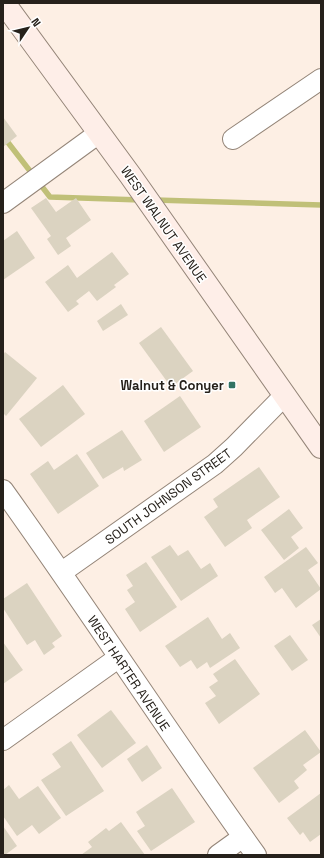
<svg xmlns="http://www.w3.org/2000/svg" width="324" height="858" font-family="'Space Grotesk',sans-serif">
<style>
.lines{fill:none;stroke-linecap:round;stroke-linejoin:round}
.stream{stroke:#c0c078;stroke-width:5.5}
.building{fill:#dbd3c1}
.street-casing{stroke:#948578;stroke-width:22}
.secondary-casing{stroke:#948578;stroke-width:24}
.street{stroke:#fff;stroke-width:20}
.secondary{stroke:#feeee8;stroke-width:22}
.poi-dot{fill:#317364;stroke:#fff;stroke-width:1.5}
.labels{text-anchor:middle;stroke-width:3;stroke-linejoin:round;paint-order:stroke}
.street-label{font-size:13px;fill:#26211b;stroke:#fff}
.poi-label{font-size:13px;font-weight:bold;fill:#26211b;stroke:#fff;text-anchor:end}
</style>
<rect width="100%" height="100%" fill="#fdefe4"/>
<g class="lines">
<g class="stream">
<path d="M3,136L50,197L141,200"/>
<path d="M155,200L321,205"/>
</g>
</g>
<g class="building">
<path d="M3,117L17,136L3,147Z"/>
<path d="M46,198L56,212L76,198L91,220L66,238L71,246L58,255L47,239L51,236L31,208Z"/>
<path d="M17,231L35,258L3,280V241Z"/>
<path d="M112,252L129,274L114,285L116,287L97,301L89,291L76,301L79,304L68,312L45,282L68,265L77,278Z"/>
<path d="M121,304L128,315L103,331L97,321Z"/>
<path d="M161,327L193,371L171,387L139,343Z"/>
<path d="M5,352L37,378L6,416L3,413V355Z"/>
<path d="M63,385L85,414L41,447L19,419Z"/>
<path d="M180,396L201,427L164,452L144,421Z"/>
<path d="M122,430L142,460L124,471L123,467L103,479L86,453Z"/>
<path d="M77,454L99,486L58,514L30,474L48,461L54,470Z"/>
<path d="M259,467L280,497L247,520L252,528L225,547L204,517L218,507L213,499Z"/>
<path d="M289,509L303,528L291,537L299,548L284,560L261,530Z"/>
<path d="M170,545L178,556L188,550L201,569L210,563L218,576L181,601L151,557Z"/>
<path d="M306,547L318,563L308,570L321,589L296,608L282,588L275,593L264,577Z"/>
<path d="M146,562L177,607L140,632L125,609L135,602L127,590L133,586L126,575Z"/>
<path d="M27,583L62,636L52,643L55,647L44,655L35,640L27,645L3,608V599Z"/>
<path d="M208,617L222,639L230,633L240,648L210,668L207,662L197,669L191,660L180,667L165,646Z"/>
<path d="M321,619V638L312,625Z"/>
<path d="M290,635L308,660L292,671L274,646Z"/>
<path d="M3,642L23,670L3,684Z"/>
<path d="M235,659L260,694L219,724L205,703L216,696L209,687L218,681L213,674Z"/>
<path d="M111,710L136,743L102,768L77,735Z"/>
<path d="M305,730L321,752L303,765L307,770L294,781L299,788L279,803L253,768Z"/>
<path d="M71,741L104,791L66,816L41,780L61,767L52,754Z"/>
<path d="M147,745L162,768L142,782L127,759Z"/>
<path d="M9,785L19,799L38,786L61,818L39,834L32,825L17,836L3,816V790Z"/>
<path d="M172,788L195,822L151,851L137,831L145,826L136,812Z"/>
<path d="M321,793V834L310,842L303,832L300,835L287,818Z"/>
<path d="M121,822L145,855H81L92,847L88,842L106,828L109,831Z"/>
<path d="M3,826L17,846L5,855H3Z"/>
</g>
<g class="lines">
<g class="street-casing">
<g id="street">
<path d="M233,139L321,79"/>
<path d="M3,203L99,133"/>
<path d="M3,490C89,610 170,735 256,855"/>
<path d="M62,572L215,464L234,447L285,395"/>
<path d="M3,740L118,658"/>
<path d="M218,855L243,837"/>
</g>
</g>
<g class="secondary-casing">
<path id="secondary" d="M4,3L130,175L321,447"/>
</g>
<use href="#street" class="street"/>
<use href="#secondary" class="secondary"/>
</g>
<rect class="poi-dot" x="228" y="381" width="8" height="8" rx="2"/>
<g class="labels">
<g class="street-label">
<text transform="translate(164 224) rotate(55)" y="5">WEST WALNUT AVENUE</text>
<text transform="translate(168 496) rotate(-36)" y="5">SOUTH JOHNSON STREET</text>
<text transform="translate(129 673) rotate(56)" y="5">WEST HARTER AVENUE</text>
</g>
<g class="poi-label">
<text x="224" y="390">Walnut &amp; Conyer</text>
</g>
</g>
<rect width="324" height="858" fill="none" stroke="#26211b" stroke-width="8"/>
<g transform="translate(28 28) rotate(55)" stroke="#ffffff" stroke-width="3" paint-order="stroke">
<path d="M0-3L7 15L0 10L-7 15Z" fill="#26211b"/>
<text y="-6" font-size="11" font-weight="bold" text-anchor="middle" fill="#26211b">N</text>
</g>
</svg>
